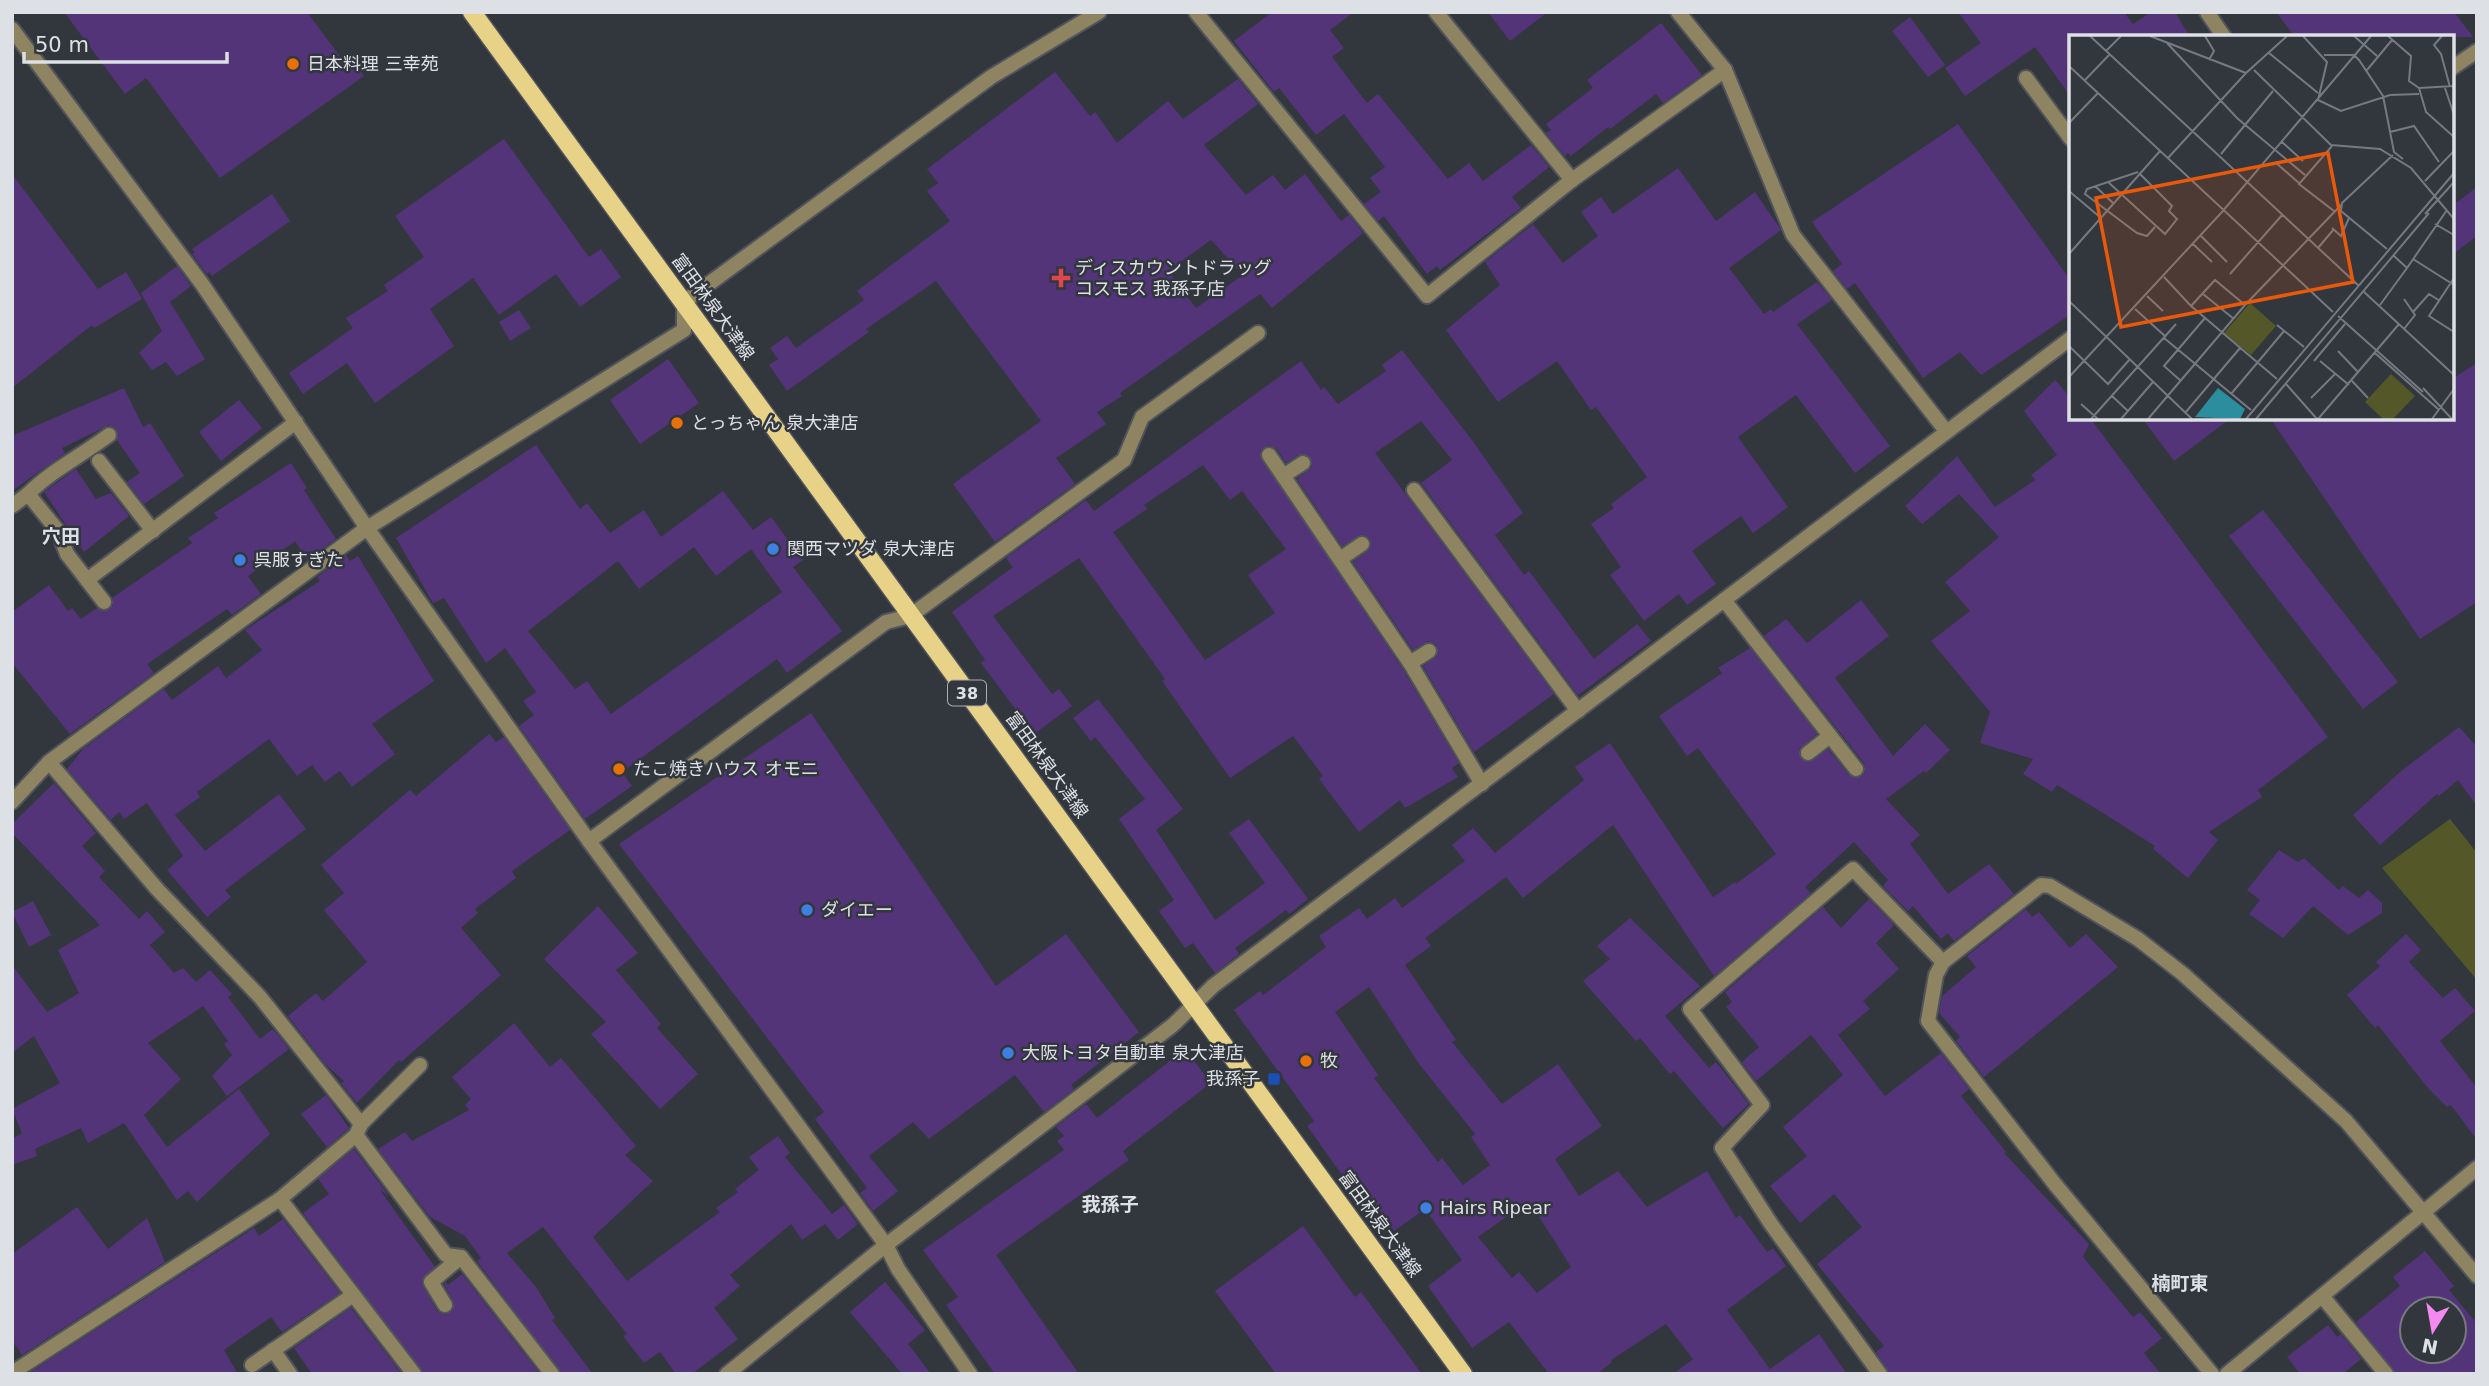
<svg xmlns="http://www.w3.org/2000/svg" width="2489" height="1386" font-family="'DejaVu Sans','Noto Sans JP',sans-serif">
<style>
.green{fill:#545828}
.building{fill:#533479;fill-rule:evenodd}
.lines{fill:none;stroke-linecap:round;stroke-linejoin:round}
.minor-casing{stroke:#51555b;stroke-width:18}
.tertiary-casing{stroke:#51555b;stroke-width:18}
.primary-casing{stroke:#51555b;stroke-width:21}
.minor{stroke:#8e8461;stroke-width:14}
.tertiary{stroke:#8e8461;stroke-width:14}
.primary{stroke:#e7d287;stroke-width:18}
.food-dot{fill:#e8710a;stroke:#32363d;stroke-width:2.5}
.health-dot{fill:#e0444e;stroke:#32363d;stroke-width:2.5}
.shop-dot{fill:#3f7fe0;stroke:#32363d;stroke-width:2.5}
.transit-dot{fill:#1a4fb4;stroke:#32363d;stroke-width:2.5}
.labels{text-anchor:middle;stroke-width:5;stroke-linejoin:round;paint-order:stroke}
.shield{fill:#32363d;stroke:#aaadb2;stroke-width:2}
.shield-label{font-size:16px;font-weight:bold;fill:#dde0e4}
.poi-label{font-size:18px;fill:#dde0e4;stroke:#32363d;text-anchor:start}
.street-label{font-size:18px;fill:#dde0e4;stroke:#32363d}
.neighbourhood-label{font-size:19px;font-weight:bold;fill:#dde0e4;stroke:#32363d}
.inset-road{fill:none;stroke:#767a80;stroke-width:2}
.view{fill:#e8590c;fill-opacity:0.15;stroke:#e8590c;stroke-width:3.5}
.inset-edge{fill:none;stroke:#dde0e4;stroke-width:3.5}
</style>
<rect width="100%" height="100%" fill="#32363d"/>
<path class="green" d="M2450,819L2477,853V980L2382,868Z"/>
<g class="building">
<path d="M64,12H307L344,62L351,57L364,76L220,178L146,78L125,94Z"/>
<path d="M1272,12H1354L1330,30L1344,48L1332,57L1367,103L1378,94L1448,179L1469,163L1483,181L1531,145L1549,167L1512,197L1521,208L1440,270L1437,266L1427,274L1384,216L1378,221L1364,204L1381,192L1370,178L1385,167L1344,114L1316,135L1279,88L1274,92L1234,41Z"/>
<path d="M1488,12H1548L1510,41Z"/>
<path d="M1958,12H2124L2133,24L2151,12H2175L2190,37H2071V97L2035,47L1965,96L1945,68L1981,43Z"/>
<path d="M2276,12H2454L2473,37H2295Z"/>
<path d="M1910,17L1945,65L1928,77L1892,31Z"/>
<path d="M1661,23L1702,75L1663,103L1656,94L1610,129L1608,127L1571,156L1568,153L1565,156L1546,133L1551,130L1546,124L1593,88L1587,80Z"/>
<path d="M1055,72L1090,116L1095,112L1117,143L1168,101L1183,119L1238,79L1258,104L1204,145L1246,195L1273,175L1285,190L1305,174L1341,221L1349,215L1363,233L1272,308L1260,294L1120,393L1122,396L1097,412L1106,424L1056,458L1075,484L995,542L953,484L1041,421L936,281L866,329L869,332L787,391L769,365L778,359L770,348L787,336L796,348L864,300L857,291L950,221L927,191L938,183L927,169ZM1211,240L1243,275L1196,308L1168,271Z"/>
<path d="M1958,124L2071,281V314L1981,375L1960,352L1923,378L1855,283L1847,289L1833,271L1842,264L1812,222Z"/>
<path d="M504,139L589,257L601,249L621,277L580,307L556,274L499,315L473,278L430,309L454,346L375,403L347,363L303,394L289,373L353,328L346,318L388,291L384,285L424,257L395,216Z"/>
<path d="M1678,168L1716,221L1755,192L1781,230L1729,268L1764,314L1771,309L1773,312L1817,282L1832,300L1797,324L1890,446L1855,473L1796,395L1738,437L1788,507L1753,533L1741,516L1692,551L1716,584L1687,605L1679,594L1644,621L1610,575L1621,567L1591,524L1614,508L1611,504L1647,477L1596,407L1591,410L1557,361L1498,402L1446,330L1500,285L1485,262L1533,224L1563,263L1598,236L1581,212L1601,197L1613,214Z"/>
<path d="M12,174L98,289L126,272L142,299L94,328L92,325L12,388Z"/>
<path d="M2477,187V236L2452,255V206Z"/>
<path d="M272,194L290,221L212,276L209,272L207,274L192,254L195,252L192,249Z"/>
<path d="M177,266L191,286L170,302L205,359L177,376L166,362L152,370L139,353L162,331L141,293Z"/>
<path d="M519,310L531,328L510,341L499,322Z"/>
<path d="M1402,350L1472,440L1523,513L1495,535L1524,575L1529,571L1594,659L1637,624L1651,641L1578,695L1421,483L1452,460L1421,421L1375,453L1554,694L1474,752L1423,666L1437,656V645L1428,641L1413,650L1353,562L1370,549L1369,538L1361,535L1342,546L1297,479L1312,467L1308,455H1298L1286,463L1277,449L1269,445L1261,450L1260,456L1402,668L1459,763L1452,768L1458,777L1405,808L1400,800L1359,832L1319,779L1323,776L1293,736L1230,778L1162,681L1165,679L1079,558L993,616L1052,694L1059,689L1072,706L1034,734L981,663L985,660L952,612L1013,567L1006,558L1086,500L1094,511L1301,361L1321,390L1324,387L1338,404L1386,371L1382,365ZM1203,465L1230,500L1242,491L1286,549L1248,575L1275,613L1205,660L1113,532L1147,509L1144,505Z"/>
<path d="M668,359L699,403L640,444L610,400Z"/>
<path d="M2477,363V602L2420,639L2270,418H2452V379Z"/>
<path d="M2055,380L2071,398V418H2090L2328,737L2258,790L2262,797L2209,832L2218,840L2188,878L2153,849L2155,846L2103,813L2057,785L2052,792L2023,774L2033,759L1980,743L1990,712L1931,641L1970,611L1945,582L1999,537L1959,494L1922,524L1905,506L1957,456L1995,507L2035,480L2031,475L2057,455L2024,411Z"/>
<path d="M124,388L143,427L150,423L184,476L144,504L127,482L140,473L117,440V430L109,425L62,448L65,453L12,491V436Z"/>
<path d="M239,400L262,428L221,461L199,432Z"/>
<path d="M2142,418H2231L2174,461Z"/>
<path d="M536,445L580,509L587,503L610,533L644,510L661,537L723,491L753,530L771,517L803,560L793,567L842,631L787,673L777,659L622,772L632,786L585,819L519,726L534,715L523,701L536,692L505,648L486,663L444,598L433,603L396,538ZM694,547L716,576L751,549L782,592L611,714L587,681L575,689L528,631L618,561L639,589Z"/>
<path d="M291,463L307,488L304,490L336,539L307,560L295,541L248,576L261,594L232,615L227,609L147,664L154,673L70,734L12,663V612L49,585L68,611L72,608L81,619L97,608L109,610L113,605L112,598L192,543L188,538L218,518L214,513Z"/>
<path d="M76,469L96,499L111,493L129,516L84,552L44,492Z"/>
<path d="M2263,510L2398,682L2363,709L2229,536Z"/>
<path d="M346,555L350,561L358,556L434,681L372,724L395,754L352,787L340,771L325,782L312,765L297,776L269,739L197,792L200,797L175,815L205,851L279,794L306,829L225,890L231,897L207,917L167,870L183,856L147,803L124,819L119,812L111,820L67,769L83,749L164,689L172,700L218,666L226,678L262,650L245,630L320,581L317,577Z"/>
<path d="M1861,600L1889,636L1835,678L1893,756L1925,724L1950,750L1926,773L1924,771L1886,799L1920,835L1910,844L1948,894L1989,864L2014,894L1954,941L1948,933L1941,939L1913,906L1908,911L1883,886L1888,880L1854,842L1805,887L1811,893L1714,976L1613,825L1523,898L1506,877L1425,938L1431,946L1405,965L1456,1040L1452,1042L1502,1104L1558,1064L1602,1126L1555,1159L1579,1196L1618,1171L1647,1207L1707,1171L1736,1218L1740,1215L1767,1252L1773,1248L1786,1266L1727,1310L1770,1369L1819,1334L1847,1374H1673L1693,1359L1666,1324L1611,1360L1612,1362L1597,1374H1549L1509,1322L1472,1348L1428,1286L1462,1260L1425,1209L1394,1231L1359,1180L1350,1186L1307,1126L1314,1121L1234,1010L1260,991L1263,995L1326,947L1319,936L1359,908L1367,919L1395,898L1402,908L1465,861L1452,845L1473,828L1495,853L1584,780L1575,767L1610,743L1713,897L1735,882L1736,884L1776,854L1698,748L1687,756L1659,716L1722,673L1718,668L1750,648L1817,734L1799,749L1801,759L1810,762L1828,749L1849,775L1861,777L1865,772L1864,763L1764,636L1786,619L1807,643ZM1369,987L1420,1065L1475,1134L1471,1137L1490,1165L1463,1185L1442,1158L1438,1162L1374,1078L1378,1075L1335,1012ZM1529,1201L1571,1267L1537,1293L1519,1272L1512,1278L1478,1237Z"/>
<path d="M1098,699L1183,809L1156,830L1215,920L1265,883L1229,833L1249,819L1308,899L1289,914L1286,910L1235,948L1239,954L1215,973L1193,943L1185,948L1159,911L1174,900L1119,819L1145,799L1095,737L1091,741L1073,718Z"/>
<path d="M811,713L996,986L1066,934L1139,1032L1071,1085L1074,1089L1044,1112L1015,1075L929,1139L913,1122L869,1156L898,1191L873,1211L860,1193L867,1188L815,1119L824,1112L619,844Z"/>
<path d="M2459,727L2477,747V806L2458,780L2439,796L2437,794L2380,845L2353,815L2400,772Z"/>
<path d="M489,734L496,742L504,737L570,830L512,871L516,878L475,909L478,913L461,928L501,975L401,1062L399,1060L357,1103L341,1083L344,1081L326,1065L288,1016L316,993L323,1001L367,962L324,910L344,893L321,865L410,790L416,796Z"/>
<path d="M54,783L96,833L82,846L105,871L99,877L139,919L147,911L165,932L150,945L174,973L183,968L196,982L210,970L232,994L228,997L260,1039L273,1029L289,1049L227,1096L212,1076L232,1055L224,1044L228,1041L203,1006L148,1043L181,1079L144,1115L167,1147L239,1089L270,1134L197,1202L188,1191L177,1200L124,1123L88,1143L81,1128L35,1149L37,1156L12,1165V1139L22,1133L12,1109L60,1083L34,1036L12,1053V965L47,1012L79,993L58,950L100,925L12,833V824Z"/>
<path d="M2279,850L2298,862L2304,858L2339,890L2343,886L2359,898L2368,890L2382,903V913L2348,935L2313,906L2283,938L2249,914L2260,900L2247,890Z"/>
<path d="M1869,899L1894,925L1876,943L1899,969L1863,1001L1870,1009L1838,1035L1885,1096L1941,1053L1969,1089L1961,1096L2006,1152L2004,1153L2089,1244L2083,1257L2133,1317L2140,1312L2162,1338L2144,1353L2161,1374H1890L1876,1352L1884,1346L1817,1264L1862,1227L1834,1194L1800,1223L1770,1186L1807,1156L1783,1127L1843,1075L1811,1035L1756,1081L1742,1062L1759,1047L1726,1007L1732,1002L1725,992L1823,907L1841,928Z"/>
<path d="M33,901L51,935L29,947L12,912Z"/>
<path d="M598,906L638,953L616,970L661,1024L657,1028L698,1074L660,1109L591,1034L606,1022L544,959Z"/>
<path d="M2026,909L2032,917L2039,912L2070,948L2086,934L2118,967L1984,1077L1956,1041L1960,1037L1939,1013L1942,996L1976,967L1967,956Z"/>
<path d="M1630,918L1700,986L1665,1016L1709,1068L1716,1062L1749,1104L1723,1128L1674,1071L1670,1074L1640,1038L1636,1041L1583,981L1610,959L1597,946Z"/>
<path d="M2406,934L2421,950L2409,962L2443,998L2455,988L2475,1011L2440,1041L2477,1088V1140L2451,1105L2447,1107L2428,1088L2378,1025L2375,1028L2347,995L2380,966L2376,962Z"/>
<path d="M514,1023L550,1067L561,1058L636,1146L625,1155L653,1181L593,1237L627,1281L720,1212L716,1208L738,1192L735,1189L759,1170L749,1157L778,1136L790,1153L785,1157L832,1214L844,1205L858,1224L838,1240L825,1224L802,1240L791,1224L730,1275L740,1286L714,1308L738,1339L692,1374H676L660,1352L644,1363L623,1336L627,1334L543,1227L507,1253L536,1287L555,1318L552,1320L593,1374H561L477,1261L481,1258L465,1236L430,1217L378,1149L405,1132L412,1141L469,1110L465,1105L471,1099L452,1077Z"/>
<path d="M1185,1049L1211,1083L1123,1151L1129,1160L996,1255L1079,1374H995L946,1305L958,1297L923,1250L1064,1150L1057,1141L1064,1136L1056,1127L1086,1104L1097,1118Z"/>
<path d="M326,1095L349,1128L327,1147L301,1114Z"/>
<path d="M354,1149L389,1196L380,1190L435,1267L421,1282L437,1311L445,1315L453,1310V1301L444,1284L446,1282L448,1285L462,1274L540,1374H424L303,1213L329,1194L318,1179Z"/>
<path d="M77,1207L108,1249L147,1218L165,1262L22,1355L12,1340V1254Z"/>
<path d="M283,1219L340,1293L282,1332L271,1317L224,1350L238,1374H34L32,1371L254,1228L259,1236Z"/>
<path d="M1303,1226L1355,1297L1361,1292L1422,1374H1276L1215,1291Z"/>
<path d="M2425,1251L2454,1286L2449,1290L2477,1324V1374H2396L2356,1322L2400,1286L2393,1277ZM2412,1309H2454V1351H2412Z"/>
<path d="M885,1282L925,1330L908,1344L931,1374H902L850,1312Z"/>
<path d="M351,1308L402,1374H312L294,1348Z"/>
<path d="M2328,1325L2337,1337L2341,1334L2361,1359L2343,1374H2300L2287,1357Z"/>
</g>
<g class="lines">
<g class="minor-casing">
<g id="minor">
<path d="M1196,12L1427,296L1572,180L1725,70"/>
<path d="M1436,12L1572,180"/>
<path d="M1678,12L1725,70L1793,235L1946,431"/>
<path d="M2207,12L2224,37"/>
<path d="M12,29L202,284L367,528L589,841L886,1245L898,1269L970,1374"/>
<path d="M2452,68L2477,51"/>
<path d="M2026,78L2071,139"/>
<path d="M1269,455L1410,663L1482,784"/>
<path d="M99,461L153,531"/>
<path d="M1283,476L1303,463"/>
<path d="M1414,490L1578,711"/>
<path d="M28,494C52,470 81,456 109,435"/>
<path d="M12,506L28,494L58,531L67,554L104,602"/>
<path d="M1340,559L1362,544"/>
<path d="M87,580L296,422"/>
<path d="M1724,600L1856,769"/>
<path d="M1410,663L1429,651"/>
<path d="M1808,753L1830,736"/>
<path d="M12,802L49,762L367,528L684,330V302L991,77L1099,12"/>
<path d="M589,841L886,622L910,616L1124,460L1142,417L1258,333"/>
<path d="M361,1124L420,1065"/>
<path d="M356,1135L446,1255L461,1257L552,1374"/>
<path d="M280,1199L414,1374"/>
<path d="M2322,1296L2386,1374"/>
<path d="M445,1305L431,1282L461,1257"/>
<path d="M273,1350L290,1374"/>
<path d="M252,1365L353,1295"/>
<path d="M12,1373L280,1199L356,1135L361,1124L260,997L157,889L49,762"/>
<path d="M1880,1374L1771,1224L1722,1148L1762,1105L1690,1009L1853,869L1943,962"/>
<path d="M2212,1374L2054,1183L1928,1021L1936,975L1943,962L2041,885L2050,886L2138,939L2183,974L2346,1121L2477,1276"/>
<path d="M2227,1374L2477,1168"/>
</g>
</g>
<g class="tertiary-casing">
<path id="tertiary" d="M727,1374L886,1245L1173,1025L1213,986L2071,338"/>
</g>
<g class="primary-casing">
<path id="primary" d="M472,12L1463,1374"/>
</g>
<use href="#minor" class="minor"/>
<use href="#tertiary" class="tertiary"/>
<use href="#primary" class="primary"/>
</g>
<g class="food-dot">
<circle cx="293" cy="64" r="7"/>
<circle cx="677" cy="423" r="7"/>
<circle cx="619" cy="769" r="7"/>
<circle cx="1306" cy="1061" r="7"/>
</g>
<path class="health-dot" d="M1057.5 267.5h7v7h7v7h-7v7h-7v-7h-7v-7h7z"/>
<g class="shop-dot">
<circle cx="773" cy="549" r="7"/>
<circle cx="240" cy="560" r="7"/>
<circle cx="807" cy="910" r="7"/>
<circle cx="1008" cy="1053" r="7"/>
<circle cx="1426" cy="1208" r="7"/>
</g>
<rect class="transit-dot" x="1267" y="1072" width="14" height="14" rx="3.5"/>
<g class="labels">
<rect class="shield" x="948" y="680.5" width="38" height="25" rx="5"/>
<g class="shield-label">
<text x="967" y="699">38</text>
</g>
<g class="poi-label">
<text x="307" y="70">日本料理 三幸苑</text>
<text x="1075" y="274">ディスカウントドラッグ<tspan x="1075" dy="21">コスモス 我孫子店</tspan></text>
<text x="691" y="429">とっちゃん 泉大津店</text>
<text x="787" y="555">関西マツダ 泉大津店</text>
<text x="254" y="566">呉服すぎた</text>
<text x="633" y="775">たこ焼きハウス オモニ</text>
<text x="821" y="916">ダイエー</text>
<text x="1022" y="1059">大阪トヨタ自動車 泉大津店</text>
<text x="1320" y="1067">牧</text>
<text x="1260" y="1085" text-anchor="end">我孫子</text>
<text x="1440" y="1214">Hairs Ripear</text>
</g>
<g class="street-label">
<text transform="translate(713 307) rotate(54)" y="6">富田林泉大津線</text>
<text transform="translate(1047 765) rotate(54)" y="6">富田林泉大津線</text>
<text transform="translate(1380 1224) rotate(54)" y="6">富田林泉大津線</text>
</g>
<g class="neighbourhood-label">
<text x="61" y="543">穴田</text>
<text x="1110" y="1211">我孫子</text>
<text x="2180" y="1290">楠町東</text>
</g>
</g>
<g transform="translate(2069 35)">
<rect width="385" height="385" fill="#32363d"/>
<path d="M181,268L207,291L182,320L155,298ZM322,339L346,361L324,384H314L296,367Z" fill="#545828"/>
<path d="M149,353L176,374L171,384L126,382Z" fill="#2c8d9f"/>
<path class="inset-road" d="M21,1L289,250M81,1L177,38L218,1M136,1L145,16L140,25M234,1L258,27L249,65M285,1L308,21M319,1L342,21L340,46L350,53L357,77L385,102M373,1L365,10L372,19L381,52M98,8L168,83L236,140M37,16L52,1M200,18L249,58M255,20H285L290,25L314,61L325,117L334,124M0,31L264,277M185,35L262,110L311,114L342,133L385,184M298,35L323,5M16,45L41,19M350,53L385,51M376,53L385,80M249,65L272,76L321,60L350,59M0,88L29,58M321,97L345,91L370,127M213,107L234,126M263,111L230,149L265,176M152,119L204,56M99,123L177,38M206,127L230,148M69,137L18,154L16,159L68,198L78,201L86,192M356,146L385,116M39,147L96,199L108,184L100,176L103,171L70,138M26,151L44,168M0,156L32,183M356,179L385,147M366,189L385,200M263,193L272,201L280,183M132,201L158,227M124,209L143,227M249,213L265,194M318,214L272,176L273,168L324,120M0,219L91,116M325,221L338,233L378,175M344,224L385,250M161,239L214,179M95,242L122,271L208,344M385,243L360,281L385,297M294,256L385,340M134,259L165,284M78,261L94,276M335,264L346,280L335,294M0,266L123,384M311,270L338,233M122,271L146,245L176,270M66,274L97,302M344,277L360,259L371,266M269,281L354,357M208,290L235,312M95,303L182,375M0,311L39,349L61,324M269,316L289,337M306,318L369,374M245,326L276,289M251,326L280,350M0,342L153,177L302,1M112,346L95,331L136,283M283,346L299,363M217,349L248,384M354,353L383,384M162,359L215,296M43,361L59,376M242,363L266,339M12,369L29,384M116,378L171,313M22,384L107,289M52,384L84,347M79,384L176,270L272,170M177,384L385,138M187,384L360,178M249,384L330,289M363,384L385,354"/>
<path class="view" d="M259,118L284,247L52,292L27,163Z"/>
<rect width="385" height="385" class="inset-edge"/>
</g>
<rect width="2489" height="1386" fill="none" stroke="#dde0e4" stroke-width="28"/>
<g transform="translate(2433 1330) rotate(191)"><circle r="33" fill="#32363d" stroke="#767a80" stroke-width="2"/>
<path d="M0-5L12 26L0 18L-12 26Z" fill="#f489ef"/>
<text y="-10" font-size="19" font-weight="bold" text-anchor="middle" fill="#dde0e4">N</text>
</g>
<path d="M24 52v10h203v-10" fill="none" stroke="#dde0e4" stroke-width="3.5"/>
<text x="35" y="52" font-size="21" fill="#dde0e4" stroke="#32363d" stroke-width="5" paint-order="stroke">50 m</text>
</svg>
